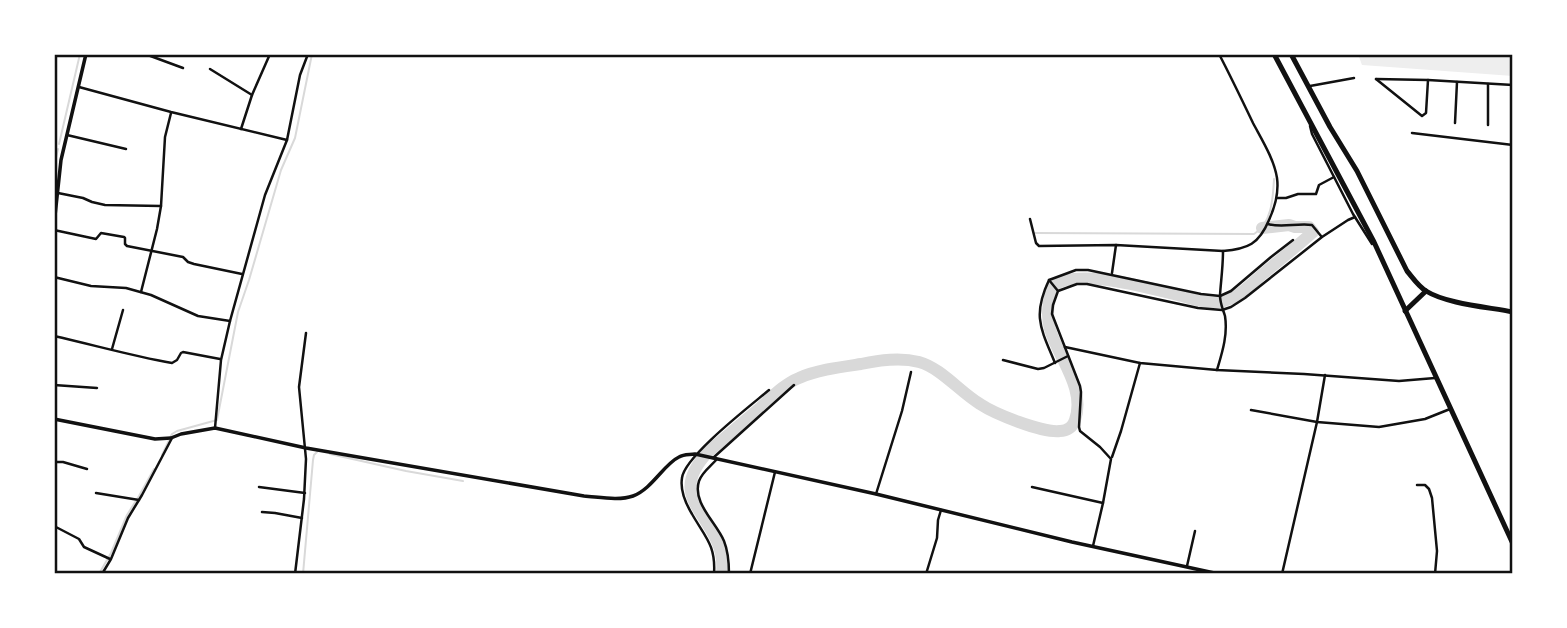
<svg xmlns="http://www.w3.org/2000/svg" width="1567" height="628" font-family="'Varela Round',sans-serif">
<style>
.green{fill:#eee}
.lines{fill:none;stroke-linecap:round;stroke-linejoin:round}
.stream{stroke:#d9d9d9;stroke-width:2}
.river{stroke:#d9d9d9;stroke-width:12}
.minor{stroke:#111;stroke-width:2.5}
.tertiary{stroke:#111;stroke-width:3.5}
.trunk{stroke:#111;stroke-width:5}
.neatline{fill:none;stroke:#111;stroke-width:2.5}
</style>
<rect width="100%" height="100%" fill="#fff"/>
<path class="green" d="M1358,54H1513V76L1362,65Z"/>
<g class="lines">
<g class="stream">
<path d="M59,144L80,54"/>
<path d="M54,166L58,149"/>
<path d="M1035,233L1254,234C1272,224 1273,197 1274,179"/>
<path d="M330,454L406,471L463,481"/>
<path d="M162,455L172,434L177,431L217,420L238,312L249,280L281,170L295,138L312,54"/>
<path d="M99,574L111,553L127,515L139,496L154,469"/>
<path d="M303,574L313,460L314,455L317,452"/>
</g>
<path class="river" d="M722,574C723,563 721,550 717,541C700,505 672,491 708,452C726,437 743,422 761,407C772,397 784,384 799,378C817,370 841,367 861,364C880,360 900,357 919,362C941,368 960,392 980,404C995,414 1042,433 1060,431C1067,431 1073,427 1075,420C1086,388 1058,358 1050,329C1046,315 1049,302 1051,287C1077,266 1151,289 1182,296C1195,300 1211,305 1224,301C1240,297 1252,283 1264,273C1280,260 1297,246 1313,232L1309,227H1295L1289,225L1262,228"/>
<g class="minor">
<path d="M145,54L183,68"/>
<path d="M210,69L252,95"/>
<path d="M1376,79L1428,80L1513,85"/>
<path d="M1376,79L1422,116L1426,113L1428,80"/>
<path d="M1310,86L1354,78"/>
<path d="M79,87L171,112L287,140"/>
<path d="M1455,123L1457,82"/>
<path d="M1488,125V84"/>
<path d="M1310,126L1312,134L1353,214L1372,244"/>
<path d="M241,129L252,95L270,54"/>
<path d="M1412,133L1513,145"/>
<path d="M67,135L126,149"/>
<path d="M58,193L83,198L92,202L105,205L161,206"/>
<path d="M1277,198H1286L1298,194H1316L1319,185L1334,177"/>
<path d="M1030,219L1036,243L1039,246L1116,245L1223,251C1248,249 1259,244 1269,220C1275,207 1279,193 1277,178C1274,159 1262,140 1253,123C1242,100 1231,77 1219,54"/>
<path d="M1268,224C1280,228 1298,223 1312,225L1321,236"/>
<path d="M54,230L96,239L101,233L124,237L125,238V244L127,246L183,257L188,262L194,264L242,274"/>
<path d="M1112,273L1116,245"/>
<path d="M54,277L91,286L126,288L151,295L198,316L230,321"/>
<path d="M1049,280L1058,291"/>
<path d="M141,292L157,229L161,206L165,137L171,113"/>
<path d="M54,336C94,345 132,356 172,363L177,360L181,353L183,352L220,359"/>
<path d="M1065,347L1140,363L1217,370L1304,374L1399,381L1435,378"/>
<path d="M112,349L123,310"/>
<path d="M1003,360L1038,369L1044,368L1068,356"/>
<path d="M1055,363C1041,329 1032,316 1049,280L1076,270H1088L1201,294L1220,296L1231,291L1271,257L1293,240"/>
<path d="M1217,370C1222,353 1228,335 1225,316C1223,309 1220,304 1220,295C1221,280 1223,267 1223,251"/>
<path d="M54,385L97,388"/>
<path d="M1251,410L1317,422L1379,427L1425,419L1450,409"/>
<path d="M215,428L221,360L230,321L265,195L287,140L300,75L308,54"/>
<path d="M1112,457L1121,431L1140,363"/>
<path d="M713,458L794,385"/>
<path d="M717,459C711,466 702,472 699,481C692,503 716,522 724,541C728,551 729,563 729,574"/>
<path d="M54,462H63L87,469"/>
<path d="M1417,485H1425L1429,489L1432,498L1437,551L1435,574"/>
<path d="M259,487L305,493"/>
<path d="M1032,487L1103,503"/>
<path d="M96,493L139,500"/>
<path d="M876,494L902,411L911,372"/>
<path d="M262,512L275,513L302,518"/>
<path d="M54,526L79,539L84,547L110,559"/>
<path d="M1093,546L1103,503L1111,459L1100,447L1080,431L1079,427L1081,392L1080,386L1052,314L1053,305L1058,291L1077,284H1087L1198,308L1222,310L1231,307L1245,298L1322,237L1348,220L1355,217"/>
<path d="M1187,566L1195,531"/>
<path d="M102,574L111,559L128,518L142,495L172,438"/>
<path d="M295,574L304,499L306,459L299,387L306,333"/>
<path d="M714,574C716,545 705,537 692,514C686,504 680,490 682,478C684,457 750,406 769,390"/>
<path d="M750,574L775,472"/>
<path d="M926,574L937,538L938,520L941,510"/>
<path d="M1282,574L1317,422L1325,375"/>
</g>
<g class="tertiary">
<path d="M54,225L61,160L86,54"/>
<path d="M54,419L155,439L171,438L181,434L215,428L306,448L584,496C599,497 619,501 633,496C652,489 664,464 679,457C684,454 689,455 695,454L876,494L1072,542L1219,574"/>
<path d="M1401,574H1426"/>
</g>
<g class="trunk">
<path d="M1274,54L1374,242L1513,544"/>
<path d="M1291,54L1330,127L1357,171L1407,271C1413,278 1418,286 1426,291C1447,304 1488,307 1513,312"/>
<path d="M1405,311L1426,291"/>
</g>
</g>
<rect width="1567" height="628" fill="none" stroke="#ffffff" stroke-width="112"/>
<rect x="56" y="56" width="1455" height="516" class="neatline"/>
</svg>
